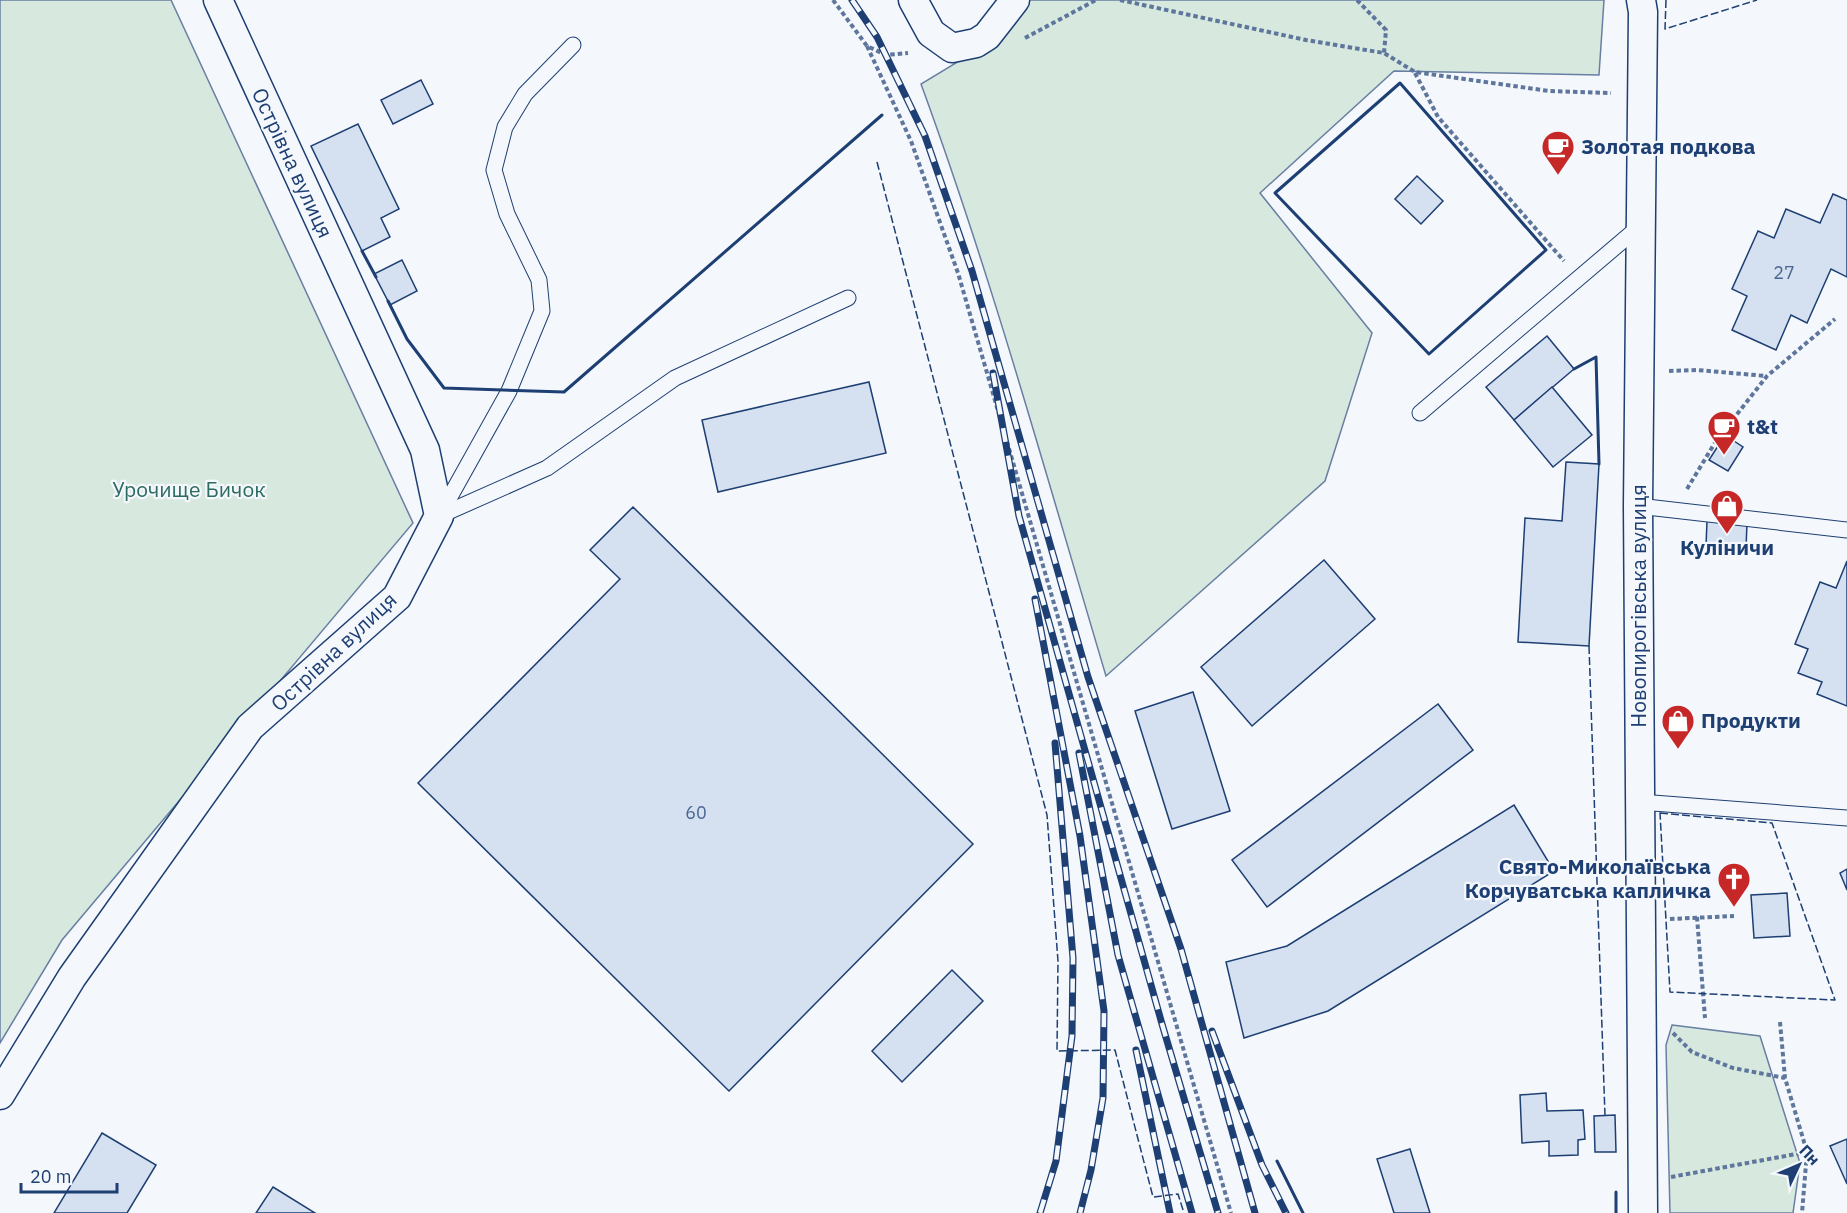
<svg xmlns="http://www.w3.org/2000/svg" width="1847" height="1213" font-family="'IBM Plex Sans',sans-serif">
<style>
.green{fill:#d7e8df;stroke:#687fa3;stroke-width:1.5}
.building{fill:#d5e0f0;stroke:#1d3f73;stroke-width:1.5}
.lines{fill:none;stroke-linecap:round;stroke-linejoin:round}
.service-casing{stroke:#1d3f73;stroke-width:17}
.minor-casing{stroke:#1d3f73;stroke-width:31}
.path{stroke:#5e769c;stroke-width:4;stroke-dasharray:4.5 3;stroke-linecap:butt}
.service{stroke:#f4f7fb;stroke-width:15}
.minor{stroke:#f4f7fb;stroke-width:28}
.rail-casing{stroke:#1d3f73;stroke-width:7}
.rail{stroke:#f4f7fb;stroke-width:4.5;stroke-dasharray:14;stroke-linecap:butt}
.fence{stroke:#1d3f73;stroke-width:1.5;stroke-dasharray:8 3;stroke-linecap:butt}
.wall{stroke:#1d3f73;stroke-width:3}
.labels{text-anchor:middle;stroke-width:4.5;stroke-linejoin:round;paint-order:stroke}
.number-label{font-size:18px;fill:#4b6792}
.poi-label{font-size:21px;font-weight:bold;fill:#1d3f73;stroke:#f4f7fb;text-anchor:start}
.street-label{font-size:21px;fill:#1d3f73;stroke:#f4f7fb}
.park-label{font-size:21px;fill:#2c6c60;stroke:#f4f7fb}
</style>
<rect width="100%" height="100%" fill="#f4f7fb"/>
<g class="green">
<path d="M0,0H171L413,523L62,940L0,1043Z"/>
<path d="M1017,0H1604L1599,75L1394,71L1260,193L1372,333L1325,481L1106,676C1047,478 992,278 921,84L984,46Z"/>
<path d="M1672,1025L1760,1036L1800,1163L1793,1213H1670L1666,1045Z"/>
</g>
<g class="building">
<path d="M421,80L433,104L393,124L381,100Z"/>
<path d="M358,124L399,209L381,218L390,237L362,251L311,146Z"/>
<path d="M1417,176L1443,201L1421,224L1395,199Z"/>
<path d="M1833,194L1847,200V277L1831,269L1807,323L1791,315L1776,350L1732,330L1747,296L1732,289L1758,231L1774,238L1786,209L1820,223Z"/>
<path d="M402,260L417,291L390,305L374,274Z"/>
<path d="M1547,336L1574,369L1514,420L1486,387Z"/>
<path d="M869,382L886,453L718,492L702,420Z"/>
<path d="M1552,387L1592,435L1553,467L1514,420Z"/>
<path d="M1725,435L1743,447L1728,471L1709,460Z"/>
<path d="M1566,462L1599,464L1589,646L1518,642L1525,518L1562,521Z"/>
<path d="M633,507L973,844L729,1091L418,783L620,579L590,550Z"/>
<path d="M1707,521L1747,523L1746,549L1706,546Z"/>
<path d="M1324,560L1375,619L1252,726L1201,667Z"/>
<path d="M1847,561V706L1817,694L1822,682L1798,673L1808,649L1795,644L1820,582L1836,588Z"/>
<path d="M1193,692L1230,811L1172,829L1135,711Z"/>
<path d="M1438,704L1473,750L1267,907L1232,860Z"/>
<path d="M1514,805L1554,871L1328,1011L1244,1038L1226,962L1287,946Z"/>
<path d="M1847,869V890L1840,873Z"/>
<path d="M1787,893L1790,936L1754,938L1751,895Z"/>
<path d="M952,970L983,1001L902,1082L872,1051Z"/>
<path d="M1546,1093L1547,1111L1583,1110L1585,1139L1578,1140V1155L1549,1156V1141L1522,1143L1520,1095Z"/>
<path d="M1615,1115L1616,1152H1595L1594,1116Z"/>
<path d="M102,1133L156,1165L127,1213H54Z"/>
<path d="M1847,1139V1184L1830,1146Z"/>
<path d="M1410,1149L1430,1213H1394L1377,1159Z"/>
<path d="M273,1187L315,1213H256Z"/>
</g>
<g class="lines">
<g class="service-casing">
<g id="service">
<path d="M1420,413L1640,226"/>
<path d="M1638,506L1847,530"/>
<path d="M441,513L509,391L542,311L539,280L507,214L494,170L505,127L525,94L573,45"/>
<path d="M439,516L547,468L675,378L848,298"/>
<path d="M1640,802L1847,818"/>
</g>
</g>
<g class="minor-casing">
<g id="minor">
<path d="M913,0L931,33L952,48L976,43L987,36L1015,0"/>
<path d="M1641,0L1643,12L1638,506L1643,1213"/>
<path d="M0,1095L72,977L250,727L397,597L439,516L425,450L218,0"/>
</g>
</g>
<g class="path">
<path d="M833,0L867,46L886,55L908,53"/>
<path d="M1120,0L1306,40L1384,53L1415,72L1549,91L1611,93"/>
<path d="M1357,0L1386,30L1384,53"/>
<path d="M1025,38L1096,0"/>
<path d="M867,46L911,141L958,273L1231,1213"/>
<path d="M1415,73L1438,117L1564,261"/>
<path d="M1669,371L1697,370L1766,376"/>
<path d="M1687,489L1716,441L1767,376L1835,319"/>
<path d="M1697,917L1705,1018"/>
<path d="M1670,919L1734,916"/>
<path d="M1780,1022L1785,1078L1807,1152L1802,1213"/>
<path d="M1673,1033L1692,1052L1733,1068L1785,1078"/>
<path d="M1671,1177L1807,1152"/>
</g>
<use href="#service" class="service"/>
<use href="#minor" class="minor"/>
<g class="rail-casing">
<g id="rail">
<path d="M852,0L877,37L925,136L972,271L1088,677L1181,949L1255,1213"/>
<path d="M993,373L1019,516L1162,1024L1218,1213"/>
<path d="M1035,599L1080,836L1104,1011L1103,1098L1091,1170L1080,1213"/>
<path d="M1079,753L1118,955L1192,1213"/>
<path d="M1212,1031L1262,1165L1286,1213"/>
<path d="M1136,1050L1170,1213"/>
<path d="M1040,1213L1056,1161L1072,1036L1073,958L1055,743"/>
</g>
</g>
<use href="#rail" class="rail"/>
<g class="fence">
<path d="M1666,0L1665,29L1757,0"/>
<path d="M877,162L1047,815L1058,961L1057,1051L1115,1050L1153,1197L1178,1194L1184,1213"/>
<path d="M1589,646L1605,1116"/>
<path d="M1660,813L1772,823L1835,1000L1670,992Z"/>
</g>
<g class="wall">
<path d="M1400,83L1546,250L1429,354L1275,193Z"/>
<path d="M362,251L376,277"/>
<path d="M388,301L407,339L444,388L564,392L882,115"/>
<path d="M1574,369L1596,357L1599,464"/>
<path d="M1277,1161L1303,1213"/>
<path d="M1616,1192V1213"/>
</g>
</g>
<defs>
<g id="cafe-pin" transform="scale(1.725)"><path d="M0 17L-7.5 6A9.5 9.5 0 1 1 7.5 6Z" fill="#c62828" stroke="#f4f7fb"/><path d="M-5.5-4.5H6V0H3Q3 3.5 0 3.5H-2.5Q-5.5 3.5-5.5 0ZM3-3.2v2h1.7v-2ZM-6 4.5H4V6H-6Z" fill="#fff"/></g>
<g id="shop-pin" transform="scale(1.725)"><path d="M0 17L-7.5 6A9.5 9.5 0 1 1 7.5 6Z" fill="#c62828" stroke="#f4f7fb"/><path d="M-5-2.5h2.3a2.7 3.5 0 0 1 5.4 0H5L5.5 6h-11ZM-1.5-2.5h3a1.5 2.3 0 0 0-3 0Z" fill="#fff"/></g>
<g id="church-pin" transform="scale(1.725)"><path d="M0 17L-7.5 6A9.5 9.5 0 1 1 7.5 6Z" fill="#c62828" stroke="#f4f7fb"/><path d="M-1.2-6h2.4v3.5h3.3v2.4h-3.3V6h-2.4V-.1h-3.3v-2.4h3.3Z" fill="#fff"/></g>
</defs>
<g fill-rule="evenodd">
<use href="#cafe-pin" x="1558" y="147"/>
<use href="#cafe-pin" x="1724" y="427"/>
<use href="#shop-pin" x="1727" y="506"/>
<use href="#shop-pin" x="1678" y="721"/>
<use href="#church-pin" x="1734" y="879"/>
</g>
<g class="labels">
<g class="number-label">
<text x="1784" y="279">27</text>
<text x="696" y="819">60</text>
</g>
<g class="poi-label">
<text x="1581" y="154">Золотая подкова</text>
<text x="1747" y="434">t&amp;t</text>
<text x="1727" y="555" text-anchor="middle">Куліничи</text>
<text x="1701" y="728">Продукти</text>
<text x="1711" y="874" text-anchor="end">Свято-Миколаївська<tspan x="1711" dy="24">Корчуватська капличка</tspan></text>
</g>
<g class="street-label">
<text transform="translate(292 163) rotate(65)" y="7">Острівна вулиця</text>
<text transform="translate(1639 606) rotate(-90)" y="7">Новопирогівська вулиця</text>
<text transform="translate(334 652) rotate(-43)" y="7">Острівна вулиця</text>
</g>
<g class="park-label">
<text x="189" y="497">Урочище Бичок</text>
</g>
</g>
<g transform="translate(1799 1165) rotate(46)" stroke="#f4f7fb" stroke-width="4.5" paint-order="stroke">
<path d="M0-4.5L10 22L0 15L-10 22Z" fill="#1d3f73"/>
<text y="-9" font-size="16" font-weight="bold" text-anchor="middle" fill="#1d3f73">Пн</text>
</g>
<path d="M21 1183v9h96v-9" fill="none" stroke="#1d3f73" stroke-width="3"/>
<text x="30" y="1183" font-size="18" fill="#1d3f73" stroke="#f4f7fb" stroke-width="4.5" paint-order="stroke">20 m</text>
</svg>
